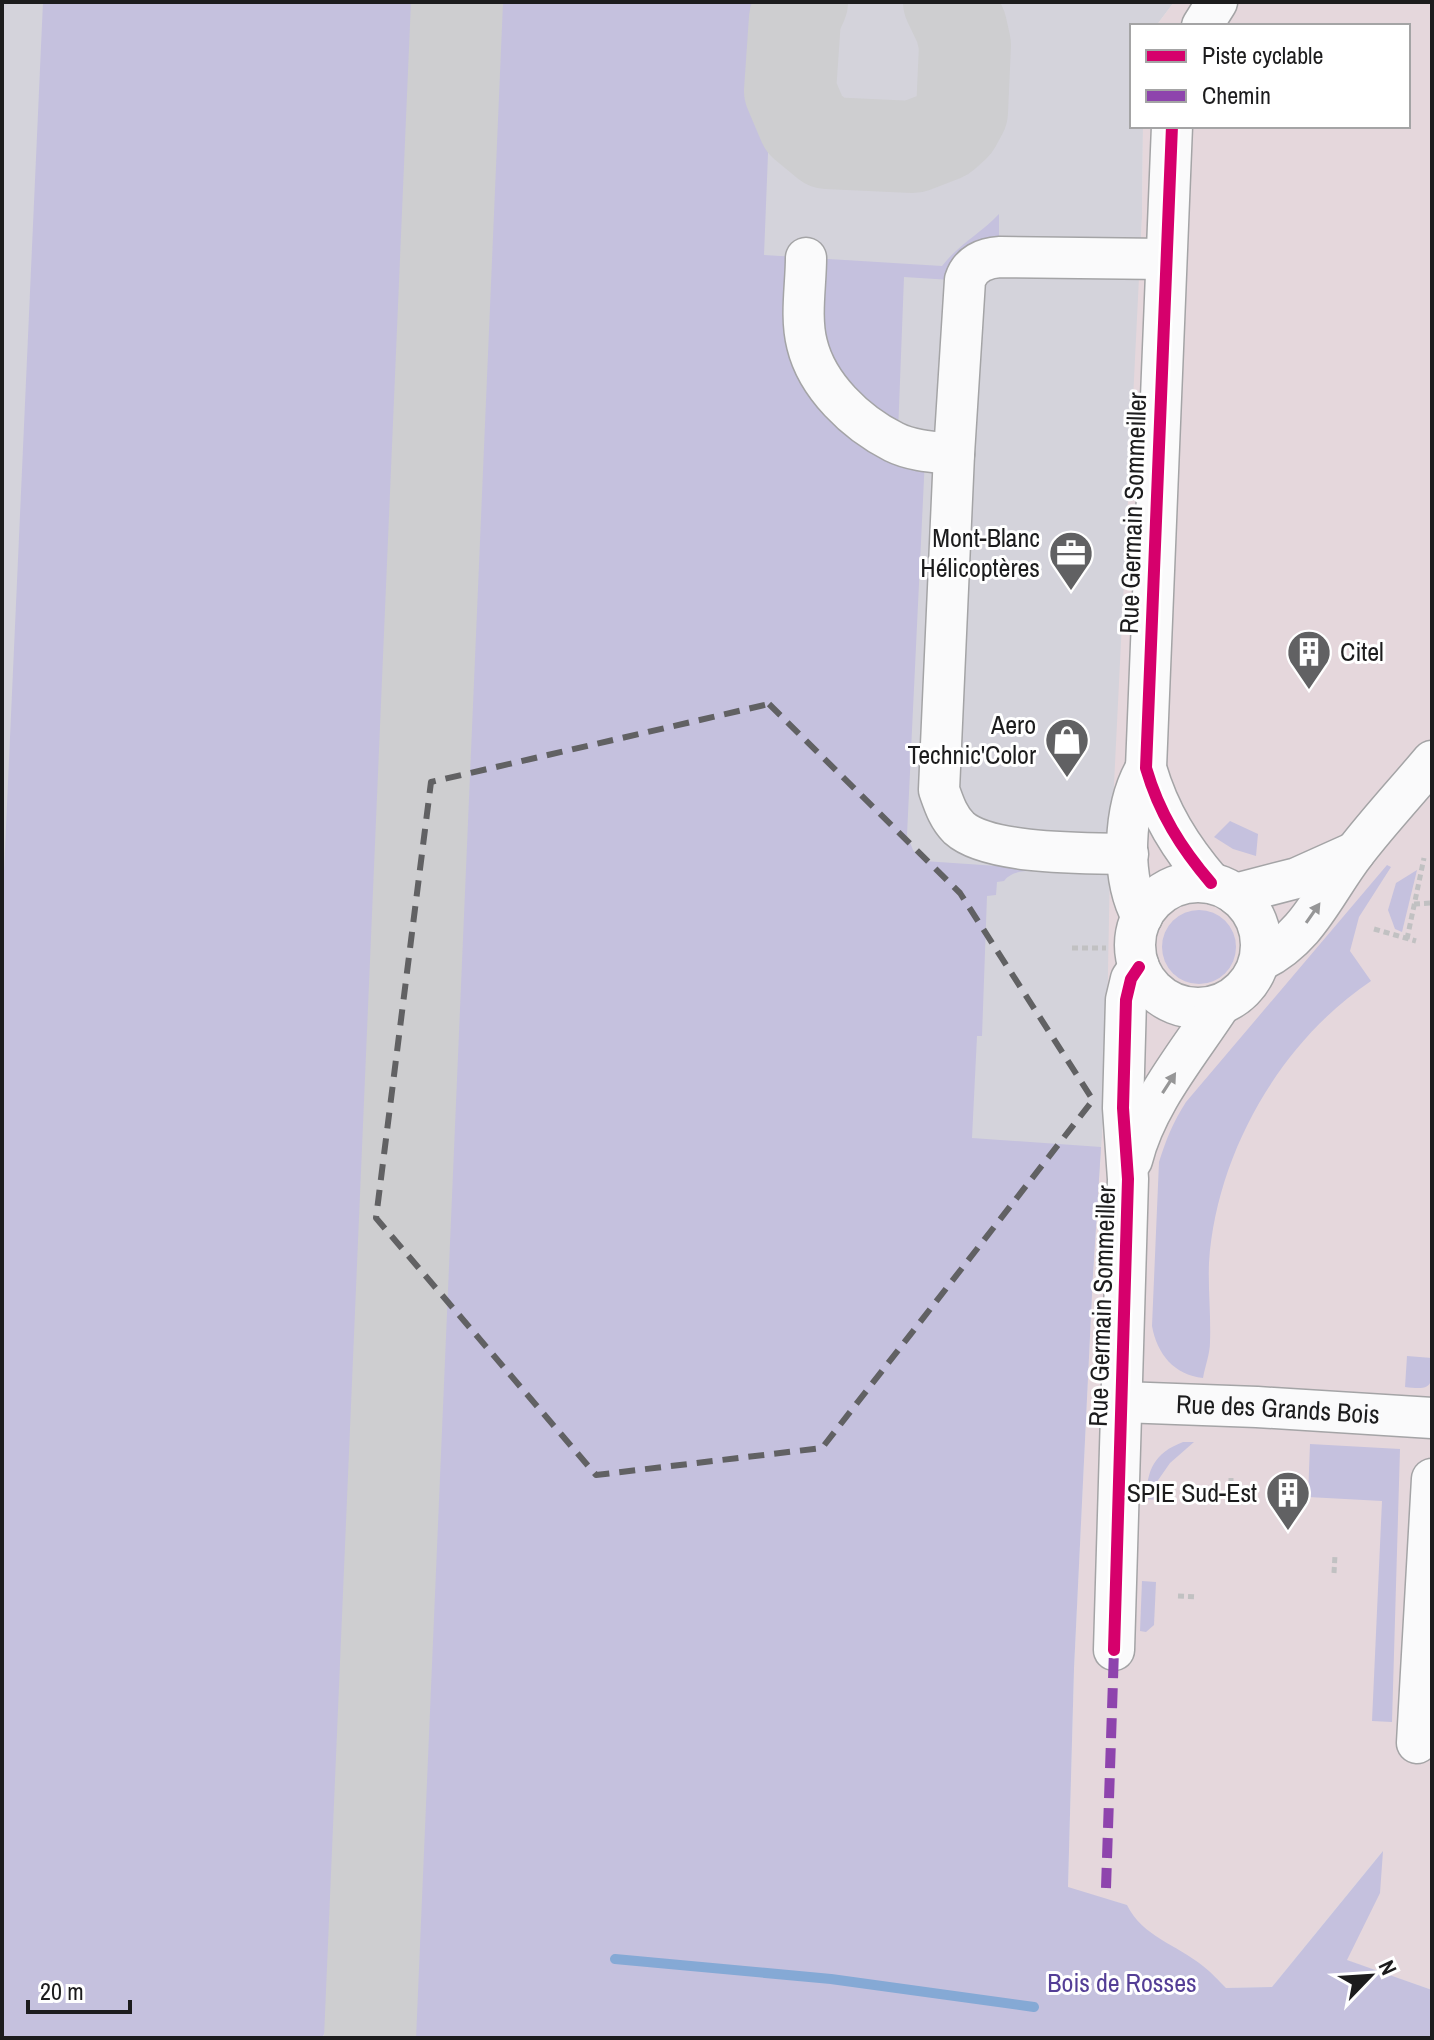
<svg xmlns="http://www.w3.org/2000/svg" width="1434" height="2040" font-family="'Archivo Narrow',sans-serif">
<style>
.built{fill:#d4d3db}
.industrial{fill:#e5d7dc}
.green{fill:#c5c1de}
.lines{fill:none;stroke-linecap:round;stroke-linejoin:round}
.stream{stroke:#85a9d5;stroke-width:10}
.taxiway{stroke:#ceced0;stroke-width:92}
.minor-casing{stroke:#a4a4a6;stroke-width:43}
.path{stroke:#c1c1c2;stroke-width:5;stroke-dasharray:6 4;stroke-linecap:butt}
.minor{stroke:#fafafb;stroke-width:40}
.quiet{stroke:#8e44ad;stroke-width:10;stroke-dasharray:20 10;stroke-linecap:butt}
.cycleway-casing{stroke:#fff;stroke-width:17}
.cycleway{stroke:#d6006c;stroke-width:12}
.oneway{fill:#969697}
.marked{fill:none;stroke:#616163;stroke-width:6;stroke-dasharray:16 10;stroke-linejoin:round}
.labels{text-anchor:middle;stroke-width:6;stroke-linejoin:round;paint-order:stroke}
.street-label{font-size:26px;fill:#1c1c1d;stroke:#fff}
.poi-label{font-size:26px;fill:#1c1c1d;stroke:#fff;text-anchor:end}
.park-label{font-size:26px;fill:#543e96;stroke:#fff}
</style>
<rect width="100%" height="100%" fill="#e1e1e4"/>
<path class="built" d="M2,2H1174L1156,26H1132V126H1143L1142,217L1106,1076L1093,1274L540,2038H2Z"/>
<path class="industrial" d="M1174,2H1432V1990L1346,1960L1379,1893L1382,1852L1272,1987L1226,1988L1203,1966L1151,1934L1135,1920L1127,1905L1068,1888L1074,1669L1093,1274L1106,1076L1110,865L1142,217L1143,126H1408V26H1156Z"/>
<g class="green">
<path d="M43,2H417L328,2027L322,2038H2V916Z"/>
<path d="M493,2H774L764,255L942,266C959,244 980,234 999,214V239L951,280L904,277L898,433L926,437L907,835L913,850L924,861L997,866L1002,858L1084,870C1060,878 1019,861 1004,881L997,882L996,895L987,896L982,1036H977L972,1138L1101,1147L1093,1274L1074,1669L1068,1887L1127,1905C1143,1937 1176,1944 1203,1966C1211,1972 1219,1981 1226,1988L1272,1987L1383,1851L1380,1893L1347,1960L1432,1990V2038H411L422,1803L429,1542L434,1482L441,1324Z"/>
<path d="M1230,821L1258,834L1256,856L1233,849L1214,837Z"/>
<path d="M1387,865L1391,867L1359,917L1350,951L1371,981C1280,1042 1216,1154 1209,1263C1208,1289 1211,1316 1210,1342C1210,1354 1205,1366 1203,1378C1174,1375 1157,1354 1152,1326L1159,1162C1166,1140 1173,1122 1186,1102Z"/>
<path d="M1417,870L1402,932L1395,929L1388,910L1396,883Z"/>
<circle cx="1199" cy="947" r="37"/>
<path d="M1407,1356L1432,1358C1432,1385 1434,1391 1405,1387Z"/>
<path d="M1183,1442H1194L1170,1463L1154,1486L1167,1495L1166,1501L1146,1499C1147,1470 1154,1453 1183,1442Z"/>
<path d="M1310,1444L1400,1449L1392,1722L1372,1721L1382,1501L1308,1497Z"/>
<path d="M1142,1581L1156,1582L1154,1625L1146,1632L1140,1631Z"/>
</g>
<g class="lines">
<path class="stream" d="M615,1959L831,1979L1034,2007"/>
<g class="taxiway">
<path d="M802,2L795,18L790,91L804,124L827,143L913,147L944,135L955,125L962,112L965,45L961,27L949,2"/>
<path d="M370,2038L457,2"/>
</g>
<g class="minor-casing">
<g id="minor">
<path d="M1202,26L1217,2"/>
<path d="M1172,126L1146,768C1159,813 1181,848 1211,883"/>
<path d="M806,258C806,285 800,317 807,344C817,386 856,423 894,442C912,451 934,452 954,454"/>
<path d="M1128,854C1087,853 989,855 959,828C948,817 944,804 939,790L954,454L965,280C970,264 984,258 1000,257L1165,259"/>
<circle cx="1198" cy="945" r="63"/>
<path d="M1235,894L1297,878L1355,852"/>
<path d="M1142,917C1120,877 1123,807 1146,768"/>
<path d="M1260,961C1309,937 1324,892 1356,851C1380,820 1407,791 1432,761"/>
<path d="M1132,1160C1146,1103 1188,1054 1220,1005"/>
<path id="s1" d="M1122,1402L1257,1407L1432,1418"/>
<path d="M1114,1650L1128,1179L1123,1108L1126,1000L1131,979L1139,967"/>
<path d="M1417,1743L1432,1479"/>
</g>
</g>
<g class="path">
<path d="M1414,904L1432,903"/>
<path d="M1374,929L1416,941"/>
<path d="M1407,939L1424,858"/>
<path d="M1072,948H1106"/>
<path d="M1231,1494V1474"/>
<path d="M1334,1573L1335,1555"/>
<path d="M1178,1596L1197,1597"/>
</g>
<use href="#minor" class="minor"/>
<path class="quiet" d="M1106,1888L1114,1650"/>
<g class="cycleway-casing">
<g id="cycleway">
<path d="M1172,126L1146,768C1159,813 1181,848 1211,883"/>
<path d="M1114,1650L1128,1179L1123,1108L1126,1000L1131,979L1139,967"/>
</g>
</g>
<use href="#cycleway" class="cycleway"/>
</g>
<defs><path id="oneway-solid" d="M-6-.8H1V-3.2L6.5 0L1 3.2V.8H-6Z" transform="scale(2)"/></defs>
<g class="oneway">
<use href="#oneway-solid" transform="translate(1313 913) rotate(-55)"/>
<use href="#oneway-solid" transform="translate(1169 1083) rotate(-57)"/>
</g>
<path class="marked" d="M769,704L960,893L1093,1100L822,1448L596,1475L376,1218L431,782Z"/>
<defs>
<g id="office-pin" transform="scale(2.3)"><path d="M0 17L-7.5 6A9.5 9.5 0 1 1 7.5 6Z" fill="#616163" stroke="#fff"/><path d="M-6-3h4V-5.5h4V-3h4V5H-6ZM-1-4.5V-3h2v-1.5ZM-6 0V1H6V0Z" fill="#fff"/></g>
<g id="building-pin" transform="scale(2.3)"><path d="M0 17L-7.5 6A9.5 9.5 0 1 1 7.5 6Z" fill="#616163" stroke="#fff"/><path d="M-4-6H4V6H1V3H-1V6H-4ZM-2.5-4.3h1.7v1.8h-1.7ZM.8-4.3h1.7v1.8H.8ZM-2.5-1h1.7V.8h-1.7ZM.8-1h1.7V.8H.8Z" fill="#fff"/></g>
<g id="shop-pin" transform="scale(2.3)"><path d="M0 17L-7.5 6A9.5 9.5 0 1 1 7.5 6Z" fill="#616163" stroke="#fff"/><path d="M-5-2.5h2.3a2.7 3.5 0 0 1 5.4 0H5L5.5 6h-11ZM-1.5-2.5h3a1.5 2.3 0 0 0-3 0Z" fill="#fff"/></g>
</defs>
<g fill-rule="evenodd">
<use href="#office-pin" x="1071" y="553"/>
<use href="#building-pin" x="1309" y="652"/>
<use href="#shop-pin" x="1067" y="740"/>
<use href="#building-pin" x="1288" y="1493"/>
</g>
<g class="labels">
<g class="street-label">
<text transform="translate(1133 513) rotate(-88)" y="9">Rue Germain Sommeiller</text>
<text transform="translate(1102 1306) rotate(-88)" y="9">Rue Germain Sommeiller</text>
<text dy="9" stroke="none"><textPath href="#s1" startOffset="156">Rue des Grands Bois</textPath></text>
</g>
<g class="poi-label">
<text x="1040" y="547">Mont-Blanc<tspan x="1040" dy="30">Hélicoptères</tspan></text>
<text x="1340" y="661" text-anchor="start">Citel</text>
<text x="1036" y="734">Aero<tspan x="1036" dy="30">Technic'Color</tspan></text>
<text x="1257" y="1502">SPIE Sud-Est</text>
</g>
<g class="park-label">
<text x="1122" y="1992">Bois de Rosses</text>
</g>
</g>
<rect width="1434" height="2040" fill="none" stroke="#1c1c1d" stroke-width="8"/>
<rect x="1130" y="24" width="280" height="104" fill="#ffffff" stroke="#a4a4a5" stroke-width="2"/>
<rect x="1146" y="50" width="40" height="12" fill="#d6006c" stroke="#a4a4a5" stroke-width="2"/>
<text x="1202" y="64" font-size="24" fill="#1c1c1d">Piste cyclable</text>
<rect x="1146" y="90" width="40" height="12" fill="#8e44ad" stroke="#a4a4a5" stroke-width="2"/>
<text x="1202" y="104" font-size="24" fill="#1c1c1d">Chemin</text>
<g transform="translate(1370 1976) rotate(65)" stroke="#ffffff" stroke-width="6" paint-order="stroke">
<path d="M0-6L14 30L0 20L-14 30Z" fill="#1c1c1d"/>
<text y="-12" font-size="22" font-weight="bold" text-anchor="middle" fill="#1c1c1d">N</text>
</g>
<path d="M28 2000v12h102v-12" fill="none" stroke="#1c1c1d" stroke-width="4"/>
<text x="40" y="2000" font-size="24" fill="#1c1c1d" stroke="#ffffff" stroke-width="6" paint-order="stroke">20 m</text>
</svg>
